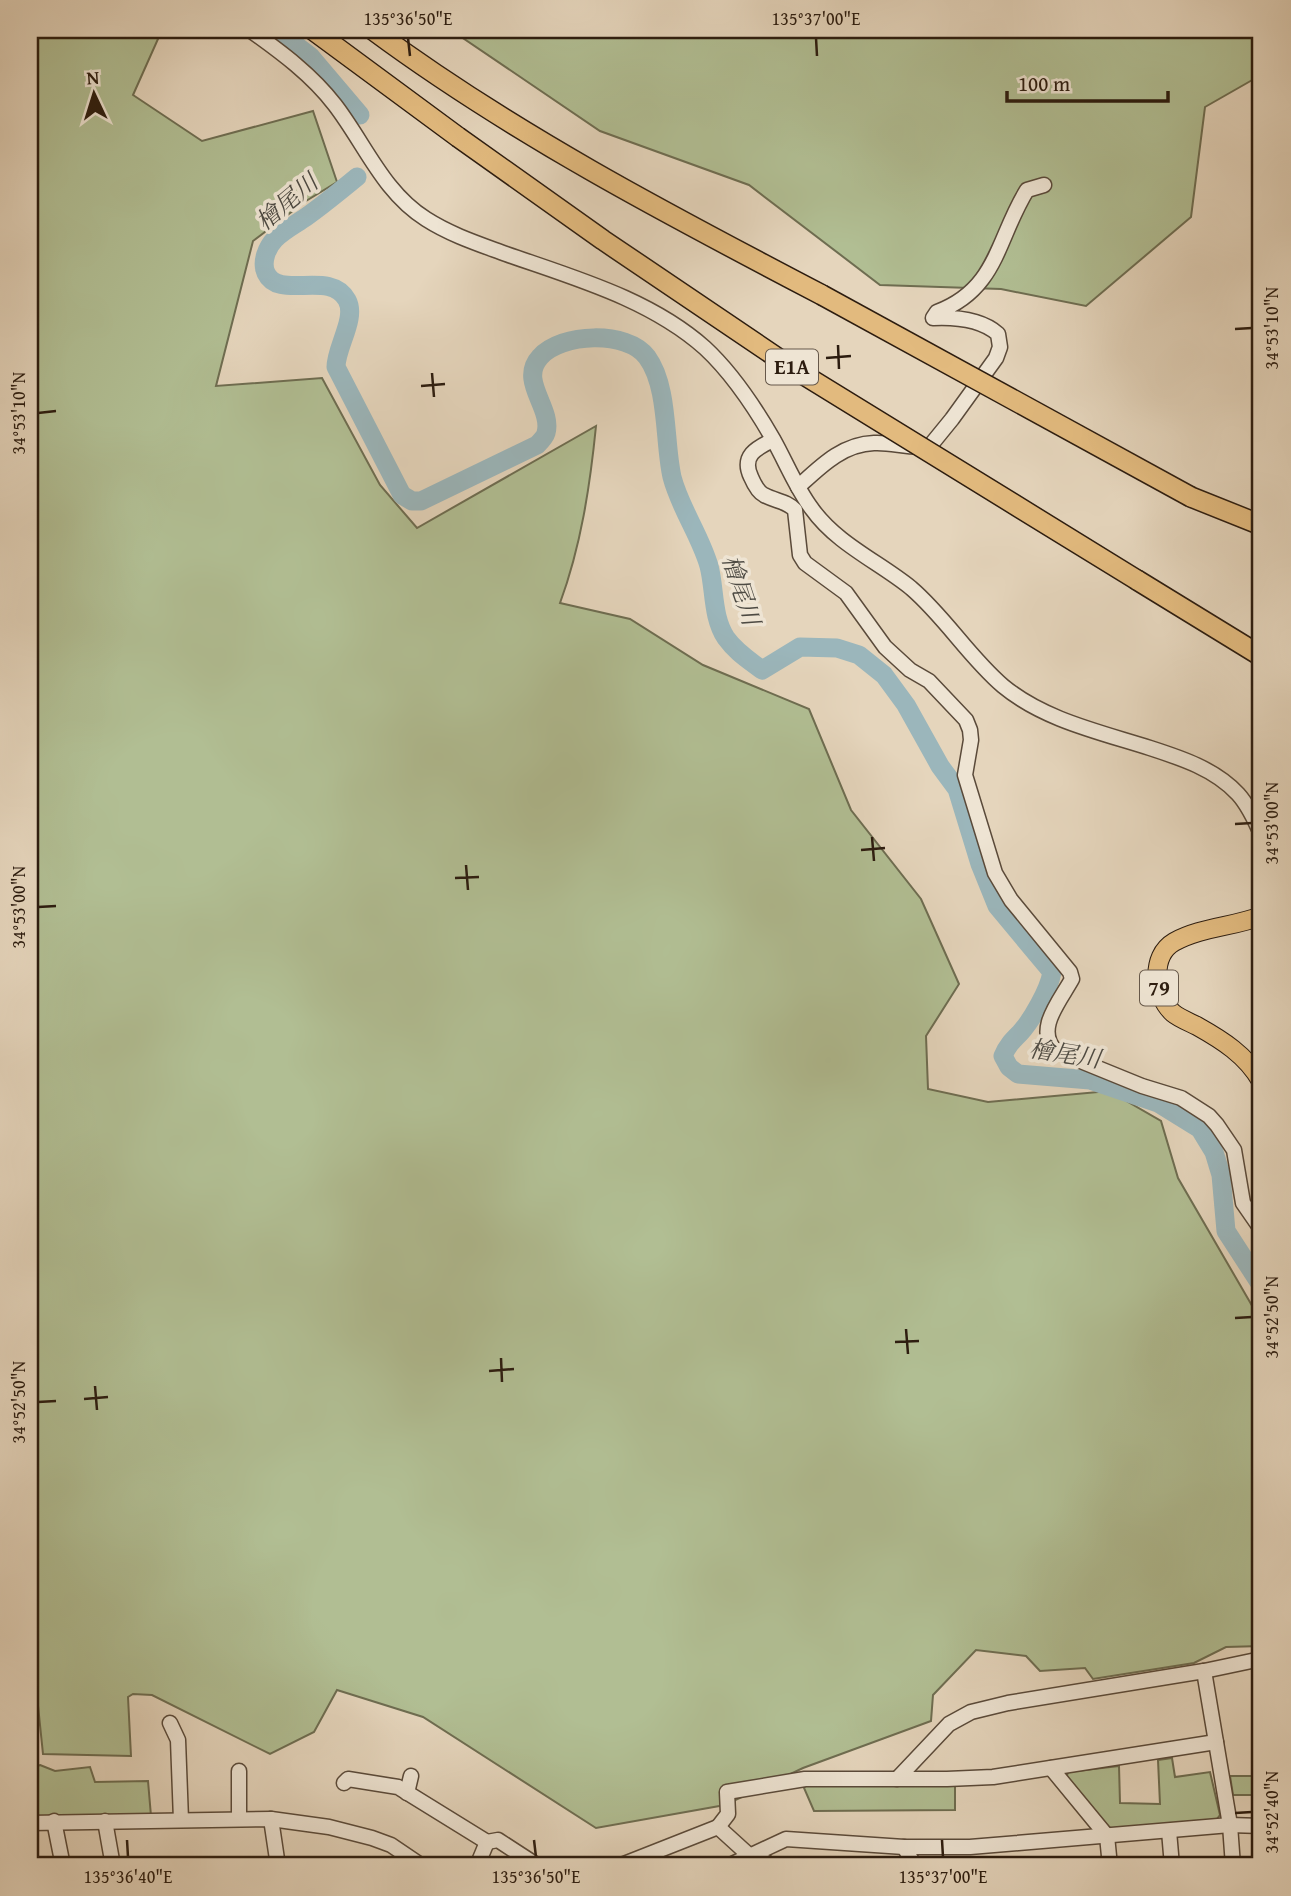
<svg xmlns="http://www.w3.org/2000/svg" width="1291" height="1896" font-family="'Gentium Book Plus','Noto Serif JP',serif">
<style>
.green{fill:#b1be93;stroke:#6e6d51;stroke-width:2}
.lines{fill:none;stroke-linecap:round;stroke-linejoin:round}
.river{stroke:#9bb6bb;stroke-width:19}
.minor-casing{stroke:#5a4a3a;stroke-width:17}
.major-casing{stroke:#2c1c0f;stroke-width:20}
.highway-casing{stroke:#2c1c0f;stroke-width:22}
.minor{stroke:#eee4d3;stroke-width:14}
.major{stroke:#e2ba7e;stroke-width:18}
.highway{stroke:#e2ba7e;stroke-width:19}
.highway-bridge-casing{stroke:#2c1c0f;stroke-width:22;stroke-linecap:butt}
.highway-bridge{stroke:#e2ba7e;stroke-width:19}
.ticks{fill:none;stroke:#2c1c0f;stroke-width:2.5}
.labels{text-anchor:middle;stroke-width:7;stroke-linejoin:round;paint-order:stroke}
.shield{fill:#eee4d3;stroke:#66584a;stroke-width:2}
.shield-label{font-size:21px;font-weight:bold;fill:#2c1c0f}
.water-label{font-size:24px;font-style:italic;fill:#4d4a43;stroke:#eee4d3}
.neatline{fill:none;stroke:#2c1c0f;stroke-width:2.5}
.ticks-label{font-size:18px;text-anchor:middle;fill:#2c1c0f}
</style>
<rect width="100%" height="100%" fill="#e5d5bc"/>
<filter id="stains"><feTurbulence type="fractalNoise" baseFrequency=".00286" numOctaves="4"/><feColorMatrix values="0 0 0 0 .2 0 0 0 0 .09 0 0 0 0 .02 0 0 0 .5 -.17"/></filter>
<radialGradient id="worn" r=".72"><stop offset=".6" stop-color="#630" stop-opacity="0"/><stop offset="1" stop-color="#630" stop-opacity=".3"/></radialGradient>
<g class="green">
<path d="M30,30H162L133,95L202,141L313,111L337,182L306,201L253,241L216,386L322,378L380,485L417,528L596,426C590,486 581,546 560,603L630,619L703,665L809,709L851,810L921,899L959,984L926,1036L928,1089L988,1102L1109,1091L1161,1121L1178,1178L1258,1316L1253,1376L1261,1454V1646L1226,1647L1194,1663L1093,1679L1085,1668L1040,1671L1026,1656L976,1650L933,1695L931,1721L803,1768L725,1805L596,1828L423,1717L337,1690L314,1732L270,1754L152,1695L133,1694L128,1697L131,1756L43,1754L30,1628Z"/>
<path d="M451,30H1261V75L1205,107L1191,217L1086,306L1001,289L880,285L749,185L600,131Z"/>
<path d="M1172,1758L1175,1777L1210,1772L1220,1815L1216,1820L1115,1829L1109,1828L1066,1779L1068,1772L1119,1766L1120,1803L1160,1804L1158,1760Z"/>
<path d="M40,1765L55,1771L90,1767L95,1782L148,1781L151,1816L30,1817V1769Z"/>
<path d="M1230,1776H1261V1795H1233Z"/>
<path d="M807,1784L955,1786V1810L814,1811L804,1788Z"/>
</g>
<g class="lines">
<g class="river">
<path d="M276,30L310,56L360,115"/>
<path d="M357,177C340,191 323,205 306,217C296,224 284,230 275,239C267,247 261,262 266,273C279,301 330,269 347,300C357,318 336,347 336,367L402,495L412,501H421L537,445C540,442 545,437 546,433C553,408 518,381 540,357C561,333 627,330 647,357C669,387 664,442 672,477C680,508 700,535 709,566C715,589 712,617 726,638C736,652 749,660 762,670L800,647L837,648L859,655L884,675L906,705L940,766L957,789L980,864L997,906L1052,972C1049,990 1032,1020 1020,1033C1012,1041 1007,1046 1003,1056L1009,1067L1018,1074L1090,1080L1158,1103L1200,1129L1214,1152L1221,1175L1226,1231L1261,1285"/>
</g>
<g class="minor-casing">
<g id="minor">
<path d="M250,30C281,52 312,75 335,105C365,144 383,192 426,219C451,235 479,244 506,254C574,278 650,299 705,348C733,374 754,406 773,439C786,462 796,488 812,509C837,544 879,562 911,588C945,617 969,657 1003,686C1044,720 1100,732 1150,748C1181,758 1215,769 1238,794C1248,805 1255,820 1261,834"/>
<path d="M773,440C756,448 741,456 751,477C754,484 758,492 764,495C775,501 787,501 795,510L800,555L805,563L846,593L885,647L910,670L929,681L966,720L970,730L971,740L965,775L995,873L1011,900L1070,972L1072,979C1060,1001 1034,1030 1056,1051L1142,1086L1181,1098L1209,1116L1217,1125L1234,1150L1243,1203L1261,1229"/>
<path d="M798,487C820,467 842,444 874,443C894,442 908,449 930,446L952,419L996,358L1000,347L998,334C981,319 955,317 933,318L937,312C998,289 997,238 1027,190L1044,185"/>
<path d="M1204,1671L1230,1825L1233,1866"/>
<path d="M170,1723L178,1740L181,1820"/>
<path d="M1051,1768L1107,1836L1110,1866"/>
<path d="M239,1771V1819"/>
<path d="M897,1779L949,1724L971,1712L1008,1703L1204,1671L1261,1659"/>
<path d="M344,1783L348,1779L398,1787L487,1842L498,1840L538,1866"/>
<path d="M407,1793L411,1776"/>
<path d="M271,1819L278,1866"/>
<path d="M54,1821L63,1866"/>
<path d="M105,1821L113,1866"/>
<path d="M30,1823L271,1819L329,1827L372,1838L391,1845L422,1866"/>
<path d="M718,1827L728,1814L727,1792L805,1779H947L993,1777L1216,1742"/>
<path d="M1169,1831L1172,1866"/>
<path d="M904,1847L915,1866"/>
<path d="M248,1866H300"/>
<path d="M477,1866L487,1842"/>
<path d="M619,1866L718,1827L751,1857L766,1862L771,1866"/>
<path d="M728,1866L786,1839L904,1847H970L1230,1825L1261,1826"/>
</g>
</g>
<g class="major-casing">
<path id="major" d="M1261,916C1233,927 1201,927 1174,942C1150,956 1154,996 1173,1013C1179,1018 1189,1022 1197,1026C1222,1040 1246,1055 1261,1081"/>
</g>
<g class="highway-casing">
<g id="highway">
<path d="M313,30L458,137"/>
<path d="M373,30C512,133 669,215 822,295"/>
<path d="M1191,497L1261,525"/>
<path d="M1137,580L1261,656"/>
</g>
</g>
<use href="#minor" class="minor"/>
<use href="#major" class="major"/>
<use href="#highway" class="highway"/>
<g class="highway-bridge-casing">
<g id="highway-bridge">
<path d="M458,137L603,240L791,367L1137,580"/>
<path d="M822,295L1191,497"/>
</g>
</g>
<use href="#highway-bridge" class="highway-bridge"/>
</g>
<path class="ticks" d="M408,38L410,56M816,38L817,56M1235,329L1252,328M838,345L839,369M826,358L851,356M432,373L434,397M421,386L445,384M38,413L56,411M1235,824L1252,823M872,837L874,861M861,850L885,848M466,865L468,890M455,878L479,877M38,907L56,906M1235,1318L1252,1317M906,1329L908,1354M895,1342L919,1341M501,1358L502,1382M489,1371L514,1369M95,1386L97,1410M84,1399L108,1397M38,1402L56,1401M1235,1813L1252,1812M127,1840L128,1857M534,1840L536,1857M942,1840L943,1857"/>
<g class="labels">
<g class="shield">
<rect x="766" y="349.5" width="52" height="35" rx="5"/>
<rect x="1140" y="970.5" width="38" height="35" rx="5"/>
</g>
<g class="shield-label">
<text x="792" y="374">E1A</text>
<text x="1159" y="995">79</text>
</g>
<g class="water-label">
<text transform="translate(287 202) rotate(-40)" y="8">檜尾川</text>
<text transform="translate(741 590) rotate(72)" y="8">檜尾川</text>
<text transform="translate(1065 1054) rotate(9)" y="8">檜尾川</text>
</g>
</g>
<rect width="1291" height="1896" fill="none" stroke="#e5d5bc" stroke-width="77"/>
<g transform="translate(94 94) rotate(356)" stroke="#eee4d3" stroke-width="5" paint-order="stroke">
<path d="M0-5L12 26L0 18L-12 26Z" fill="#2c1c0f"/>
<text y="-10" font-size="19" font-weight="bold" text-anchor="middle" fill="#2c1c0f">N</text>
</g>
<path d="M1007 91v10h161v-10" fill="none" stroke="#2c1c0f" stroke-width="3.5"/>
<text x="1018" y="91" font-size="21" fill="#2c1c0f" stroke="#eee4d3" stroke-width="5" paint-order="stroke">100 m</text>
<rect x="38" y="38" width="1214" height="1819" class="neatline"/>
<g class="ticks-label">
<text x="408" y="25">135°36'50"E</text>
<text x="816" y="25">135°37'00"E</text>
<text transform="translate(1272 328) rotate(-90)" y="6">34°53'10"N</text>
<text transform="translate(19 413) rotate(-90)" y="6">34°53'10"N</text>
<text transform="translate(1272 823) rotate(-90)" y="6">34°53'00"N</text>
<text transform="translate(19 907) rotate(-90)" y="6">34°53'00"N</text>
<text transform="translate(1272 1317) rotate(-90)" y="6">34°52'50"N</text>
<text transform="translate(19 1402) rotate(-90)" y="6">34°52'50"N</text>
<text transform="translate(1272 1812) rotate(-90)" y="6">34°52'40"N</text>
<text x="128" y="1883">135°36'40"E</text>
<text x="536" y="1883">135°36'50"E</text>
<text x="943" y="1883">135°37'00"E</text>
</g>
<rect width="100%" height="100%" filter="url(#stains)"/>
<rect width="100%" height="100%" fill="url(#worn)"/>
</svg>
